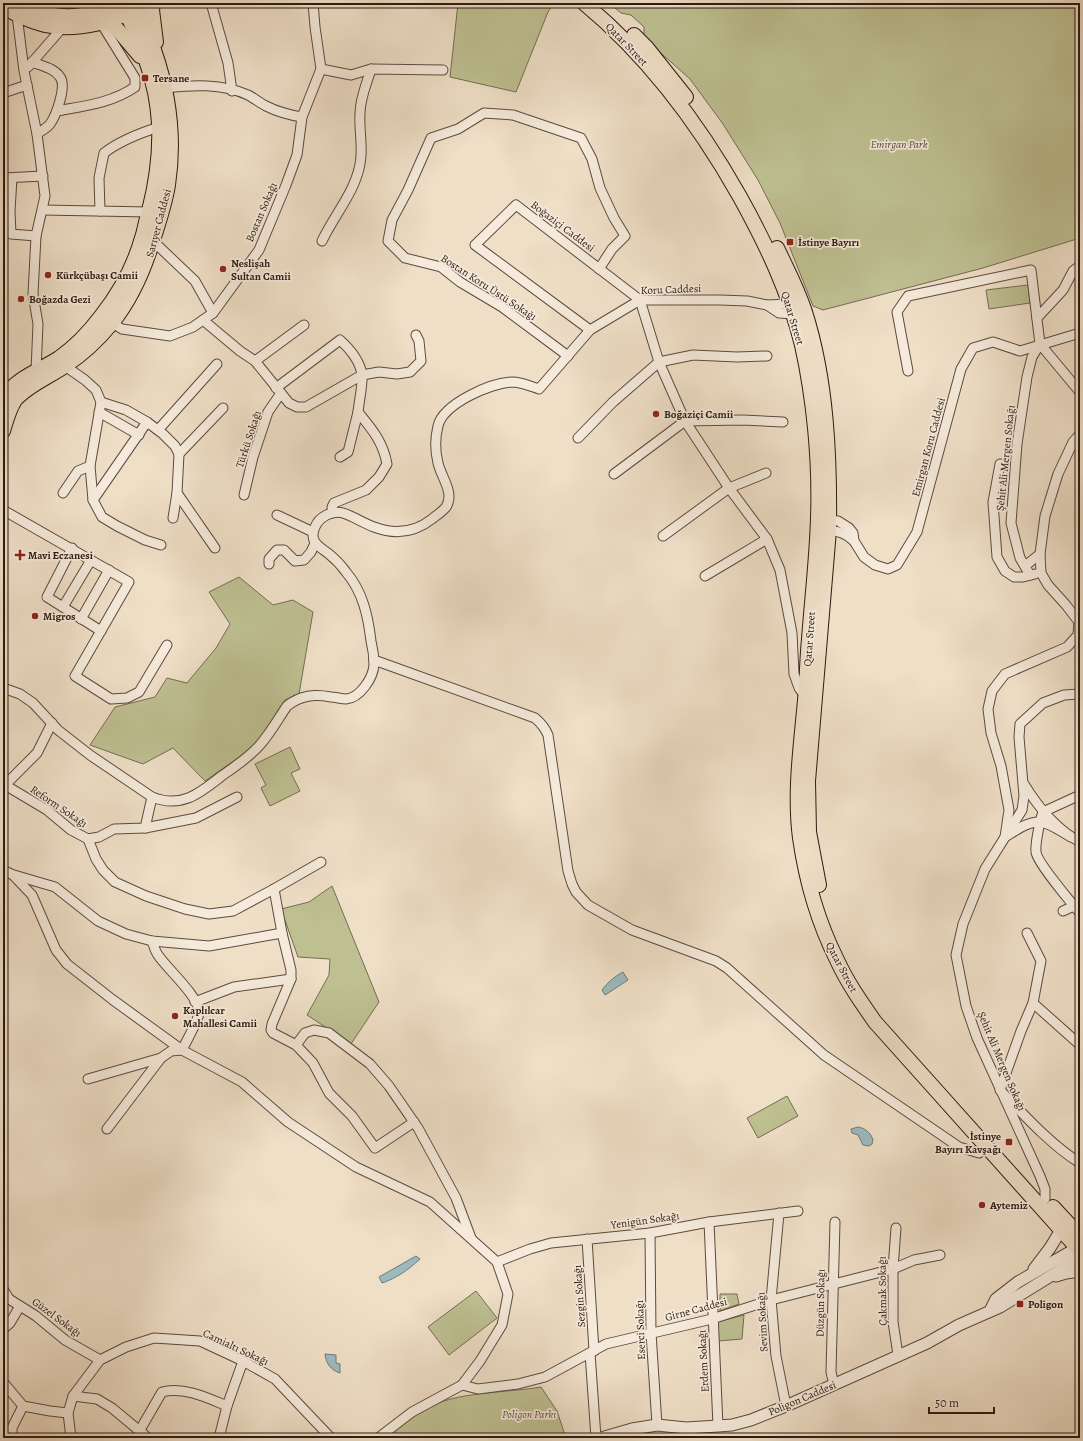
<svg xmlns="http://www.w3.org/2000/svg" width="1083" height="1441" font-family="Alegreya,serif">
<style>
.green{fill:#bec092;stroke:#746c52}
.water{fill:#9dbabf;stroke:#6f7a7a}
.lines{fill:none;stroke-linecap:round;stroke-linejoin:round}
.minor-casing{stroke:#5c4a3f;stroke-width:11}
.tertiary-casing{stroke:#5c4a3f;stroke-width:13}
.primary-casing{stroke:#2b1912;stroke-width:16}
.minor{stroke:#f5eadb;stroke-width:9}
.tertiary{stroke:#f5eadb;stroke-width:11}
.primary{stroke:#efdfc7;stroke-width:14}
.poi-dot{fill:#8f2418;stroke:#f5eadb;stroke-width:1.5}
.labels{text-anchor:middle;stroke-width:3.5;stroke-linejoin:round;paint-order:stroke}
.street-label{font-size:11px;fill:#2b1912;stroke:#f5eadb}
.poi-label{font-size:11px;font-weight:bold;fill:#2b1912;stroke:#f5eadb;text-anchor:start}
.park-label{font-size:11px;font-style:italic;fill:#574b38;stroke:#f5eadb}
</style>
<rect width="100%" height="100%" fill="#efdfc7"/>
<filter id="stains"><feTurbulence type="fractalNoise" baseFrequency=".005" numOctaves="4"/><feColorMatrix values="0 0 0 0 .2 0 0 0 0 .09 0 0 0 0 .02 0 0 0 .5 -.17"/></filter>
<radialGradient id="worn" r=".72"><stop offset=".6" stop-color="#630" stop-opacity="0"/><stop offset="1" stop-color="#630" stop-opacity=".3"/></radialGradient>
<g class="green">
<path d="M458,3H554L548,12L516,92L450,77Z"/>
<path d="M609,3H1080V238L983,268L823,310L813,306L780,223L758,180L723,124L690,79L644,38V27L631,15L621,13Z"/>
<path d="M1028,285L1030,303L989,309L986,290Z"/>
<path d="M239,577L273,605L293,600L313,612L299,694L285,700L255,746L205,781L173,748L143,764L90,745L115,707L155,697L167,678L187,683L216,648L230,624L209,592Z"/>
<path d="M290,747L300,769L291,773L300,791L270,806L261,788L266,785L255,764Z"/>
<path d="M332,886L379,1002L351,1044L307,1015L329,975L330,959L298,957L281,909L309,902Z"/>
<path d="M787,1096L798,1116L758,1138L747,1118Z"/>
<path d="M476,1291L497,1318L449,1355L428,1327Z"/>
<path d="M720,1294H737L739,1304L720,1311Z"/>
<path d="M744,1315L742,1339L718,1341L717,1322Z"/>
<path d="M541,1387L557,1411L566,1438H389C429,1388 485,1396 541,1387Z"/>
</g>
<g class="water">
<path d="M623,972L628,980L605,995L602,990C608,982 614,977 623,972Z"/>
<path d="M858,1127C865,1128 871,1133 873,1140L872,1144L869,1146L863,1145L858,1135L852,1133L851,1129Z"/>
<path d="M416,1256L420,1259C408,1270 397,1278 382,1283L379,1277Z"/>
<path d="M325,1354L336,1355V1363L340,1364V1373C331,1370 326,1364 325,1354Z"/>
</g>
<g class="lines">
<g class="minor-casing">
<g id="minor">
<path d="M211,3L228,63L232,91"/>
<path d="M17,15L24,71L37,134L45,196L36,236L33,294L38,324L36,371"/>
<path d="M32,62C42,66 54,68 60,77C67,86 56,116 50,124C47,128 41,131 37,134"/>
<path d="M28,67L63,27"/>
<path d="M321,69L351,75L371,69L443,70"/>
<path d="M165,88C192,85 222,83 248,95C254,98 260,103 266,106C278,112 289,115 302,117"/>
<path d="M3,93L27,85"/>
<path d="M57,111C84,106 112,103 135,87V78L101,23"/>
<path d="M3,178L43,176"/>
<path d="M12,178L10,211L11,234L36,236"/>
<path d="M43,210L149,212"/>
<path d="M100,211L99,178L104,153C121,140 140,133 159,127"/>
<path d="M153,241L195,281L213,313"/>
<path d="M322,241C335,213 359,188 361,156C362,142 359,127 360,113C360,98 367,83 371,69"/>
<path d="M767,305L779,313L793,314"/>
<path d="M1037,318L1063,290L1073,271L1080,266"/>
<path d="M203,320L240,351L255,361L289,403L297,407H306L362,375L379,372L397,374L410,372L421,361L419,341L416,335"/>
<path d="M112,323L122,329L170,336L193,327L213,313L259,250L286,185L297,155L302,117L321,69L315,27L313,3"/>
<path d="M590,330L475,245L516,205L640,300L659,362L685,421L729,488L767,539L780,570L792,633L794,674L799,688L806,697"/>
<path d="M568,356L502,307L460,282L441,267L405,258L388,241L392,220L408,190L431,138L458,129L484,113L513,115L581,138L592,159L600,188L614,218L625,236L612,249L599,269"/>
<path d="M255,361L304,325"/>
<path d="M65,366L85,380L96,390L101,402L90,466L93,500L102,517L117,526L145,540L161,545"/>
<path d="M908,371L897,312L908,296L1031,270L1040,344L1080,392"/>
<path d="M276,388L340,340C350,349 360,361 362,375C363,383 359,402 358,412C372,429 383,442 387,464L379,477L366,490L334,503L332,507L333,513"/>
<path d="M101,402L126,410L147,422L163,434L175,446L179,454L177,493L173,518"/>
<path d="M99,412L139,435"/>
<path d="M158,430L217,364"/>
<path d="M578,438L613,402L659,362L693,355L737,357L767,356"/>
<path d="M179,454L223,408"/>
<path d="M340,457L348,452L358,412"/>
<path d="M1000,464L993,502L997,557L1005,571L1014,577H1023L1035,574"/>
<path d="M614,474L685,421L743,420L783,422"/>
<path d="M63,493L78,471L90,466"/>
<path d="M177,493L215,548"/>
<path d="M244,495L253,457L268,412L281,393"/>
<path d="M93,500L147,422"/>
<path d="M3,510L129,582L75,676L111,699L127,698L139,692L167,645"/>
<path d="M277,515L313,532"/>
<path d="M830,520L838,521L849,528L853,533L854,541L864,557L875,565L888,569L897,565L917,532L961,369L973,348L993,342L1020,351L1080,333"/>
<path d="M829,530C839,531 847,534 854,541"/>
<path d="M663,536L729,488L766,473"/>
<path d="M72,548L47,597L101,631"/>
<path d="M269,564V559L277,550H284L295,561L304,560L311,552L315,543"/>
<path d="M1025,566L1040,554"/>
<path d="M1030,575L1020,558L1011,523L1017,444L1027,377L1032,357L1040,344"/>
<path d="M705,576L767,539"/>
<path d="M63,607L91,560"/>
<path d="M81,619L109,570"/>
<path d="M374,660L535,718C541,723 545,728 548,735L568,871L572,884L576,892L588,905L632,930L716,961L727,968L824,1055L959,1147L979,1153L987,1148"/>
<path d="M3,688L20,694L33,703L58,730L90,755L152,797C182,809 200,793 223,775C236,766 248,758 259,746C270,734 278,719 287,706C301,695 314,694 331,697C336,697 341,699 346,699C360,698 373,678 374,665C374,657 373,649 371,641C368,616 363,592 346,572C341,565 335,559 329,554C320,547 308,542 315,527C319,517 332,510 343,513C353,516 363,523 374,527C395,535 414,533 432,519C437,515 442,512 446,507C455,493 441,477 438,463C435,451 435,438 438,426C443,404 490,383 512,382C521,382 530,386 539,389L590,330L640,300H720L747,301L767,305L789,304"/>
<path d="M52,723L37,753L5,785L47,810L71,830L88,839L99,837L114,829L145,828L152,797"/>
<path d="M1024,784C1038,807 1056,829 1080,842"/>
<path d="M1043,812C1040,820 1035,844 1036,852C1037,862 1066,896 1074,906L1063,911"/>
<path d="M1043,812L1080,795"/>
<path d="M145,828L196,818L237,797"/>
<path d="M1071,837C1062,832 1050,823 1040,822C1028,821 1015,831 1005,837L1009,810L1001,766L991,733L988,709L992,691L1005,674L1067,647L1078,635L1079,622L1066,605L1048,585L1041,573L1040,554L1045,516L1058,474L1073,442L1080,434"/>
<path d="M88,839L96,859L103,870L115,882L146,896L185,909L209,914L233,911L274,889L321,862"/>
<path d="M3,870L13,875L32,895L56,950L67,964L113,1000L182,1050L242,1082L288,1122L356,1167L430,1202L497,1262L508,1294L502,1325L480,1361L462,1385L412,1412L378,1438"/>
<path d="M14,875L55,887L98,921L126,934L152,941L209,946L282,933"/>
<path d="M274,889L282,933L291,970V979L272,1024L271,1030L273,1033L296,1045L305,1033L314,1030L329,1033L370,1064L389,1086L418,1128L456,1198L471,1238"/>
<path d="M1080,903L1074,906L1080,913"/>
<path d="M1027,933L1041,961L1033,1003L1080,1045"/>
<path d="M195,1002L234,987L291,979"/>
<path d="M1033,1003L1021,1031L1000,1090C1023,1114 1052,1146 1080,1163"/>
<path d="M296,1045L313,1063L329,1093L352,1116L375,1148L414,1122"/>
<path d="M88,1079L161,1058"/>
<path d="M107,1129L161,1058L171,1051L182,1050C186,1042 198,1021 199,1013C200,997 167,969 158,955C155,951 154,946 152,941"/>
<path d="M1045,1199V1189L1040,1176L977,1038L966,1006L956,955L963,924L985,869L1022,810L1024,796L1019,737L1020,724L1043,703L1064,695L1080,694"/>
<path d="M779,1213L771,1300L776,1356L786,1406"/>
<path d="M709,1222L718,1426"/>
<path d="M896,1228L893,1269V1322L898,1355"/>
<path d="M650,1233L651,1333L657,1425"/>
<path d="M587,1239L594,1351"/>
<path d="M497,1262L530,1249L551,1243L650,1233L709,1222L798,1211"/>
<path d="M3,1289L9,1299L36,1316L65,1340L100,1360"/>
<path d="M3,1329L10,1323L20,1306"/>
<path d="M590,1353L596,1438"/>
<path d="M3,1382L23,1406L50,1411L68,1413"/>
<path d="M462,1385L478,1389L518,1384L545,1377L606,1344L712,1319L771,1300L893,1269L914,1260L940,1255"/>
<path d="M834,1385L831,1372L835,1222"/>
<path d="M73,1396L97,1399L112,1408L148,1438"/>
<path d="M140,1430L162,1392C183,1386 208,1398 227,1406"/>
<path d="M12,1438V1428L23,1406"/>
<path d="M71,1438L68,1413L73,1396L100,1360L126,1347L154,1338L200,1341L243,1361L275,1379L331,1438"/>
<path d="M219,1438L227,1406L243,1361"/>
</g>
</g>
<g class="tertiary-casing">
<g id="tertiary">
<path d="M1034,1269L1050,1248L1061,1230"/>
<path d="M1056,1276L1066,1273L1080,1271"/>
<path d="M990,1311L996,1299L1018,1282L1077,1248"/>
<path d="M601,1438L632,1429L657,1425L686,1428L718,1426L732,1425L751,1420L786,1406L927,1343L959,1325L1000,1307L1080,1258"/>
</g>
</g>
<g class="primary-casing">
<g id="primary">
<path d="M13,3C54,19 80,22 120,3"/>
<path d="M153,3L152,10L156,42"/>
<path d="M584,3C649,57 699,124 740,197C766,244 789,292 802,345C814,399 820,462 818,517C817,557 812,598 809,639C807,659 807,679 805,700C801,746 794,792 800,838C806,880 818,922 837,960C847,982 861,1002 875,1022L1080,1251"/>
<path d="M3,6C16,15 30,21 45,25C76,32 121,21 146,3"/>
<path d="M107,22L118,30L140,56"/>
<path d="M634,35L647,48L686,97"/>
<path d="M777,248C787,269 798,290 805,312C827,381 830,458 829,530L808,781L809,832L819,885"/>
<path d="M3,398C16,378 39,371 59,358C75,347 90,331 102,315C120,292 134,266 142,238C145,229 146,220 149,211C160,168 164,123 152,80C148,64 142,49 136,34C132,24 125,14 125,3"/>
<path d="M3,431C6,421 9,409 15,400C28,385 49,377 65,366C83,354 98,340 112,323C132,298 144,270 153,240C159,222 165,203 168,185C175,139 169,93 154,50C149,35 142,14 129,3"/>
<path d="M1053,1207L1080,1236"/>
</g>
</g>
<use href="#minor" class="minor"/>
<use href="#tertiary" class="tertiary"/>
<use href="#primary" class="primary"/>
</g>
<g class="poi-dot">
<rect x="141" y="74" width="8" height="8" rx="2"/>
<rect x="786" y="238" width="8" height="8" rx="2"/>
<circle cx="223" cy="269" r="4"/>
<circle cx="48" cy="275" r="4"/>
<circle cx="21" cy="299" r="4"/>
<circle cx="656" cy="414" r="4"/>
<path d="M18 549h4v4h4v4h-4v4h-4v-4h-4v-4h4z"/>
<circle cx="35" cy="616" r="4"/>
<circle cx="175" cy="1016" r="4"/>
<rect x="1005" y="1138" width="8" height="8" rx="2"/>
<circle cx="982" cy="1205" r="4"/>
<rect x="1016" y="1300" width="8" height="8" rx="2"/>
</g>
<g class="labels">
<g class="street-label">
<text transform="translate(627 44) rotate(46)" y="4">Qatar Street</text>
<text transform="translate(261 212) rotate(-67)" y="4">Bostan Sokağı</text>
<text transform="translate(158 223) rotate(-75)" y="4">Sarıyer Caddesi</text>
<text transform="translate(563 226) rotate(37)" y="4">Boğaziçi Caddesi</text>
<text transform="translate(489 287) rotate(33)" y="4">Bostan Koru Üstü Sokağı</text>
<text transform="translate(671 289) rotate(-2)" y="4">Koru Caddesi</text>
<text transform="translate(793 318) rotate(73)" y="4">Qatar Street</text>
<text transform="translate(248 439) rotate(-72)" y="4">Türkü Sokağı</text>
<text transform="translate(928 447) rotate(-75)" y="4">Emirgan Koru Caddesi</text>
<text transform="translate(1005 458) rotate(-84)" y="4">Şehit Ali Mergen Sokağı</text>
<text transform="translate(809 639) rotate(-86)" y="4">Qatar Street</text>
<text transform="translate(59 806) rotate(34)" y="4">Reform Sokağı</text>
<text transform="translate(842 967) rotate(62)" y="4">Qatar Street</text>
<text transform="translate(1002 1061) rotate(67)" y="4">Şehit Ali Mergen Sokağı</text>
<text transform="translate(645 1220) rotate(-8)" y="4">Yenigün Sokağı</text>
<text transform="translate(882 1291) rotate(-91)" y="4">Çakmak Sokağı</text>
<text transform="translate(579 1296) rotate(-94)" y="4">Sezgin Sokağı</text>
<text transform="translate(820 1303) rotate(-89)" y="4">Düzgün Sokağı</text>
<text transform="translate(696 1309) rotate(-15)" y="4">Girne Caddesi</text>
<text transform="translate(57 1317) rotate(36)" y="4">Güzel Sokağı</text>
<text transform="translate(762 1322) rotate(-93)" y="4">Sevim Sokağı</text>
<text transform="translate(640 1330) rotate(-92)" y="4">Eserci Sokağı</text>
<text transform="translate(236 1347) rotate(25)" y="4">Camialtı Sokağı</text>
<text transform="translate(703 1361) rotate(-93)" y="4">Erdem Sokağı</text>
<text transform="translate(802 1398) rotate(-23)" y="4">Poligon Caddesi</text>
</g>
<g class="poi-label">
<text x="153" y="82">Tersane</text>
<text x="798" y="246">İstinye Bayırı</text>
<text x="231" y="267">Neslişah<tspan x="231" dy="13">Sultan Camii</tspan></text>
<text x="56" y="279">Kürkçübaşı Camii</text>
<text x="29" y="303">Boğazda Gezi</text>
<text x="664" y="418">Boğaziçi Camii</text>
<text x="28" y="559">Mavi Eczanesi</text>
<text x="43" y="620">Migros</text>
<text x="183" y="1014">Kaplılcar<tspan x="183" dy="13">Mahallesi Camii</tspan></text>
<text x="1001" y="1140" text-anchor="end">İstinye<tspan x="1001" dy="13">Bayırı Kavşağı</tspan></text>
<text x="990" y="1209">Aytemiz</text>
<text x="1028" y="1308">Poligon</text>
</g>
<g class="park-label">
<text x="899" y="148">Emirgan Park</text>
<text x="529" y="1418">Poligon Parkı</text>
</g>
</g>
<rect width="1083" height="1441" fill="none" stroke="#efdfc7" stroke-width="16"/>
<rect x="4" y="4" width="1075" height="1433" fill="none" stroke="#2b1912" stroke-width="2"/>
<rect x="8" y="8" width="1067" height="1425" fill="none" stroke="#2b1912"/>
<path d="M929 1407v6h65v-6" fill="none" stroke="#2b1912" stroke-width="2"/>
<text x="935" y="1407" font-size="12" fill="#2b1912" stroke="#f5eadb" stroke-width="3" paint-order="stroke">50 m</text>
<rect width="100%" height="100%" filter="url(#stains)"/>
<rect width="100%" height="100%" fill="url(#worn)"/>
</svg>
